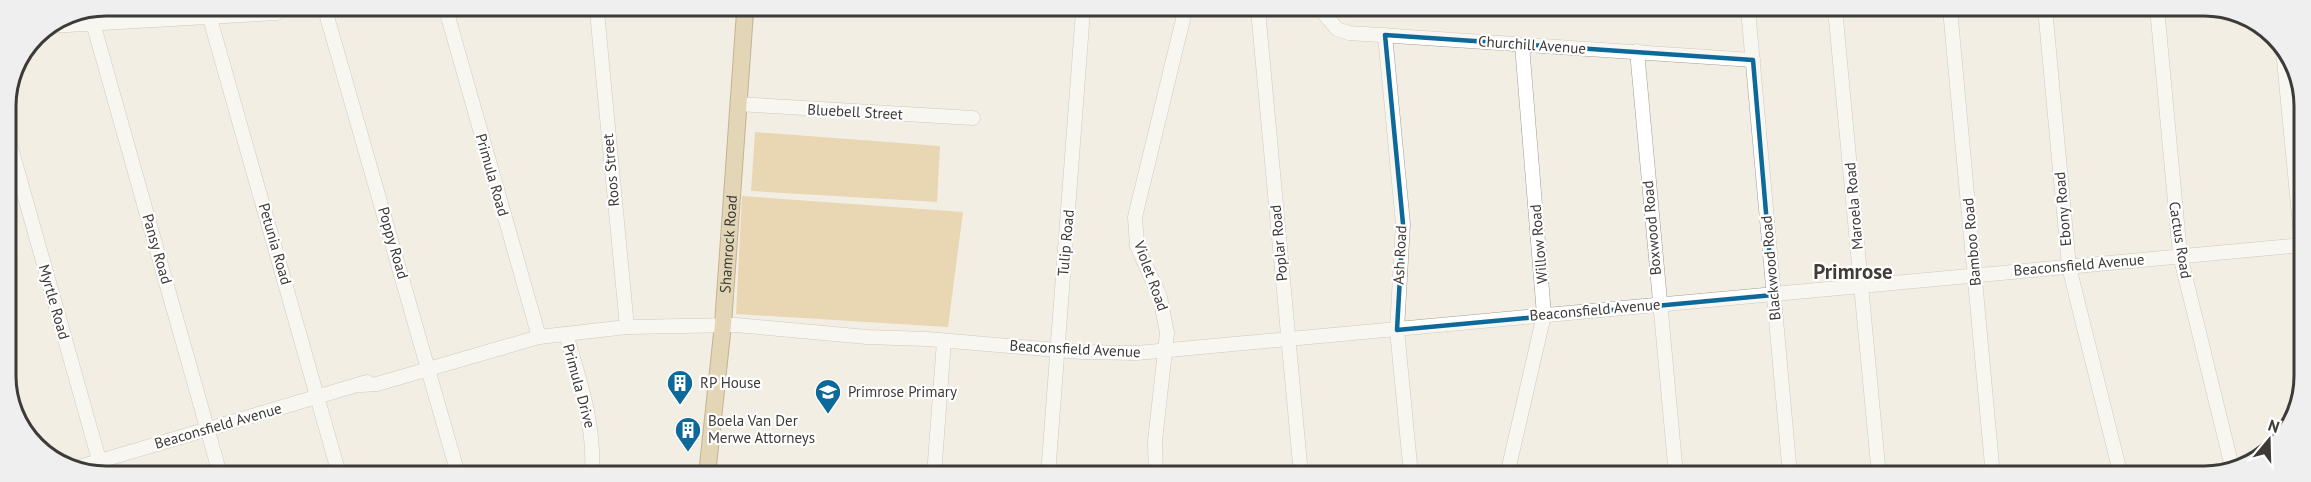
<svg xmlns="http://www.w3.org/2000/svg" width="2311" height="482" font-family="'PT Sans',sans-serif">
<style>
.green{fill:#dbba77}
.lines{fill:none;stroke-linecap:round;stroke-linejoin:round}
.minor-casing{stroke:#a29d93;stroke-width:15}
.major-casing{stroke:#876d31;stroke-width:18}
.minor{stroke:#fff;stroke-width:14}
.major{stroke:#cfb882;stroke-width:16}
.marked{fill:none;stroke:#0d6999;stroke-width:4.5;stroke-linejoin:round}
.labels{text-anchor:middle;stroke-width:4.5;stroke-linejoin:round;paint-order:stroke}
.street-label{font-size:15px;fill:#3d3b37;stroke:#fff}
.poi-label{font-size:15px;fill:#3d3b37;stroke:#fff;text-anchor:start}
.district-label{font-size:21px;font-weight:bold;fill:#413d34;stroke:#fff}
.rim{fill:none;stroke:#3d3b37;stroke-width:3}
</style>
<rect width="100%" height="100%" fill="#f3eee3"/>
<g class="green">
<path d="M755,132L940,146L937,202L751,191Z"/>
<path d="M742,196L963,212L948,327L736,314Z"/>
</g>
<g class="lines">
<g class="minor-casing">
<g id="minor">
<path d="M2045,8L2069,267L2121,476"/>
<path d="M2157,8L2180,255L2232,467"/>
<path d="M1748,9L1790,475"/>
<path d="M1835,9L1879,476"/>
<path d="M1950,9L1993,476"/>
<path d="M1258,10L1301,475"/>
<path d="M1321,10L1337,29L1349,33L1753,60"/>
<path d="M597,12L627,327"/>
<path d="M326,13L458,474"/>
<path d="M447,13L539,337"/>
<path d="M209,15L339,474"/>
<path d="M93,23L220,474"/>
<path d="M50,26L277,13"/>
<path d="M1385,35L1403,224L1397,330L1411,475"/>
<path d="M2283,50L2303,257"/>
<path d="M1637,51L1676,475"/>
<path d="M738,104L973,118"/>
<path d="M6,130L103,474"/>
<path d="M566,334C580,381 595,425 592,475"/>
<path d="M361,385L377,384L539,337L627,327L736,325L867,337L927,339L1081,352L1137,353L2303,245"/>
<path d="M76,468L367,382"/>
<path d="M934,475L944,341"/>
<path d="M1048,475L1083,11"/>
<path d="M1156,475L1155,441L1167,333L1160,297L1137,246L1135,217L1185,11"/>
<path d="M1507,475L1544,315L1522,45"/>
</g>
</g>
<g class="major-casing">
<g id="major">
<path id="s1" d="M707,475L723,324L745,12"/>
</g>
</g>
<use href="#minor" class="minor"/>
<use href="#major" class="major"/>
</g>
<path d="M0 0H2311V482H0ZM1385,35L1753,60L1773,295L1397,330L1403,224Z" fill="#f3eee3" fill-opacity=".55" fill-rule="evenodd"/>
<path class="marked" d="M1385,35L1753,60L1773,295L1397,330L1403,224Z"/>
<defs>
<g id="building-pin" transform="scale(1.35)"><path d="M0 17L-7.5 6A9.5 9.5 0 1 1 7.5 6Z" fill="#0d6999" stroke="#fff"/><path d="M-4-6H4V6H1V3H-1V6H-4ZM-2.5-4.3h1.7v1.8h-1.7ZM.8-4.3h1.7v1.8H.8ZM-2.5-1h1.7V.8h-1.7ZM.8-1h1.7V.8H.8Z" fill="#fff"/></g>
<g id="school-pin" transform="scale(1.35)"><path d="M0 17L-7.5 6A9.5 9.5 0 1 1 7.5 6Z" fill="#0d6999" stroke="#fff"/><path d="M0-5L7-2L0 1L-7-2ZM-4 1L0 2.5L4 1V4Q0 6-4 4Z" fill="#fff"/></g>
</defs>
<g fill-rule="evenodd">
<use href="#building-pin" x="680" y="383"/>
<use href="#school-pin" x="828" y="392"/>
<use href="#building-pin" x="688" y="430"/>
</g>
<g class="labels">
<g class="street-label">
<text transform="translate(1532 45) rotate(4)" y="5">Churchill Avenue</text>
<text transform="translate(855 112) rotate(3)" y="5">Bluebell Street</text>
<text transform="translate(611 170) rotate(-95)" y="5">Roos Street</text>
<text transform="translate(492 175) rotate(74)" y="5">Primula Road</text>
<text transform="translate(1854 206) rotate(-95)" y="5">Maroela Road</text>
<text transform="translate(2063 209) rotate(-95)" y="5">Ebony Road</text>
<text transform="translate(1652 228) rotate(-95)" y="5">Boxwood Road</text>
<text transform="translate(2180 240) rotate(81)" y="5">Cactus Road</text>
<text transform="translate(1972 242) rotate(-95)" y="5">Bamboo Road</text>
<text transform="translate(393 243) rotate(74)" y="5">Poppy Road</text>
<text dy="5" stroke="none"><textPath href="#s1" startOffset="232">Shamrock Road</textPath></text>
<text transform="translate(1066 243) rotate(-85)" y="5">Tulip Road</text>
<text transform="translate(1279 243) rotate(-95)" y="5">Poplar Road</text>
<text transform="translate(275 244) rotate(74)" y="5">Petunia Road</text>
<text transform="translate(1539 244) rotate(-95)" y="5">Willow Road</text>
<text transform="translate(157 249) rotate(74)" y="5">Pansy Road</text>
<text transform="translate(1400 255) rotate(-87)" y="5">Ash Road</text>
<text transform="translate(2079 265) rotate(-5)" y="5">Beaconsfield Avenue</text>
<text transform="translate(1771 268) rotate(-95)" y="5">Blackwood Road</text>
<text transform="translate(1151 276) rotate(70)" y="5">Violet Road</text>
<text transform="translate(54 302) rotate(74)" y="5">Myrtle Road</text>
<text transform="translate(1595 310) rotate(-5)" y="5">Beaconsfield Avenue</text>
<text transform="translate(1075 349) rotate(3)" y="5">Beaconsfield Avenue</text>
<text transform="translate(579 386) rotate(75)" y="5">Primula Drive</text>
<text transform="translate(218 426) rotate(-16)" y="5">Beaconsfield Avenue</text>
</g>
<g class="poi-label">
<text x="700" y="388">RP House</text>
<text x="848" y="397">Primrose Primary</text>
<text x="708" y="426">Boela Van Der<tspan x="708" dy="17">Merwe Attorneys</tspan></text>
</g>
<g class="district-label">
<text x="1853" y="279">Primrose</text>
</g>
</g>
<path d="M0 0H2311V482H0ZM106 16H2204A90 90 0 0 1 2294 106V376A90 90 0 0 1 2204 466H106A90 90 0 0 1 16 376V106A90 90 0 0 1 106 16Z" fill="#efefef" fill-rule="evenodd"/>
<path class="rim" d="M106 16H2204A90 90 0 0 1 2294 106V376A90 90 0 0 1 2204 466H106A90 90 0 0 1 16 376V106A90 90 0 0 1 106 16Z"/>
<g transform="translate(2269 440) rotate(19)" stroke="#ffffff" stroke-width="4.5" paint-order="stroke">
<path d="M0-4.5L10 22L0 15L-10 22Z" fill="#3d3b37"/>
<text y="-9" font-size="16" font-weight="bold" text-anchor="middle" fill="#3d3b37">N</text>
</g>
</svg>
